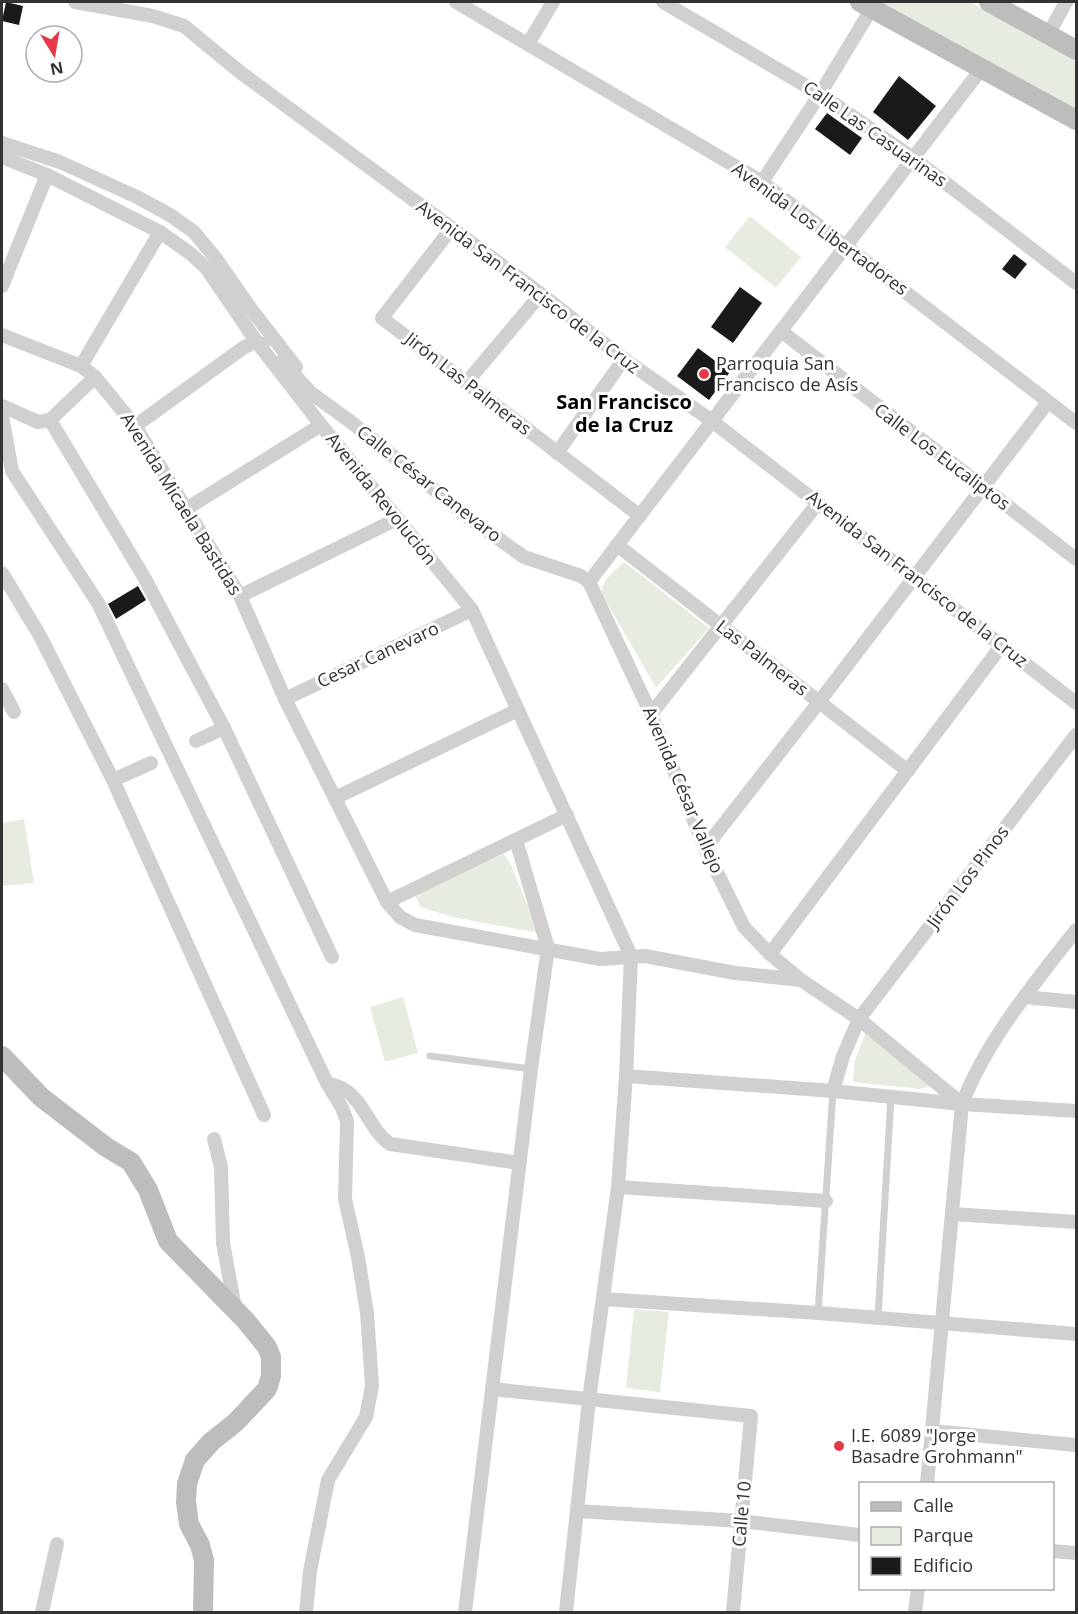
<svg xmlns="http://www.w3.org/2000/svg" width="1078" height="1614" font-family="'Open Sans',sans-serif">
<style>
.green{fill:#e6ecdf}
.building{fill:#1a1a1a}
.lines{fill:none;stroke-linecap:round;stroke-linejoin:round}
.lane{stroke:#d0d0d0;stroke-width:7}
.street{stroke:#d0d0d0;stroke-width:14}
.secondary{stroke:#bdbdbd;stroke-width:20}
.poi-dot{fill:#e63946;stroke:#fff;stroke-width:2}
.labels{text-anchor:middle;stroke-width:6;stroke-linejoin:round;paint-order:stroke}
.street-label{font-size:18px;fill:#333;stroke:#fff}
.poi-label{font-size:18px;fill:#333;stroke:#fff;text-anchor:start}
.neighbourhood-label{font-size:20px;font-weight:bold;fill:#000;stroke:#fff}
</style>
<rect width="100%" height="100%" fill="#fff"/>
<g class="green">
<path d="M875,2H970L1076,62V112Z"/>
<path d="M750,216L801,257L776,288L725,247Z"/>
<path d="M624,562L709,628L656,688L602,594C600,581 615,571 624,562Z"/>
<path d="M24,819L34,883L2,886V823Z"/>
<path d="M504,854L511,865L539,933L452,917L421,907L415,896L424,885Z"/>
<path d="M403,997L418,1053L385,1062L370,1007Z"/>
<path d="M866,1032L927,1081L929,1086L920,1089L853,1082L855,1060Z"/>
<path d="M634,1309L669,1312L660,1392L626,1388Z"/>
</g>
<g class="building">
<path d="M6,2L23,6L19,25L2,21Z"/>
<path d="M899,76L936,106L908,140L873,112Z"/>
<path d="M827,113L862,138L850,155L815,129Z"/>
<path d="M1014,254L1027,264L1015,279L1002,269Z"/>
<path d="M740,287L762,303L733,343L711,327Z"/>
<path d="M698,348L730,372L709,400L677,376Z"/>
<path d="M138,586L146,600L116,619L108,604Z"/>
</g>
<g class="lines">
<g class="lane">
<path d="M430,1056L531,1069"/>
<path d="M818,1313L833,1091"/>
<path d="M878,1317L891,1097"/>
</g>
<g class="street">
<path d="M75,2L153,16L184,26L240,72L541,294L624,359L712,421L1076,703"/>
<path d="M456,2L762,182L1076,423"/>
<path d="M663,2L820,94L913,158L1076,283"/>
<path d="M1048,35L1066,2"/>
<path d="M528,44L553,2"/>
<path d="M2,143L60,162L137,197L170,215L194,232L217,260L251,309L296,367"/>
<path d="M2,157L47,175L160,232L191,254L207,269L256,341L321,425L472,610L631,956L626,1076L618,1187L589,1400L566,1612"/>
<path d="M762,182L820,94L872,8"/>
<path d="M451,229L382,318L640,516"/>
<path d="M2,286L47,175"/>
<path d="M781,331L1076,559"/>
<path d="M2,335L81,366L95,377L135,426L240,596L285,699L387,902L400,917L415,925L600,959L645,956L735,973L801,980L859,1019L962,1104"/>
<path d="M282,361L311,393L351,422L464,514L524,557L581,576L589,582"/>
<path d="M81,366L160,232"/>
<path d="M466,383L541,294"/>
<path d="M2,406L38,422L50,420L95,377"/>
<path d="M2,416L12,471L98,603L327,1083L342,1108L347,1121L345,1199L358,1257L367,1313L372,1386L366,1417L328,1480L310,1571L306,1612"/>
<path d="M50,420L144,577L224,728L332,957"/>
<path d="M135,426L243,348L256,341L263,345"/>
<path d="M557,453L624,359"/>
<path d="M186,509L321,425"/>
<path d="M617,545L908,771"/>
<path d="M2,573L39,634L113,780L264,1115"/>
<path d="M589,582L982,68"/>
<path d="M589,582L651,714L705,848L744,927L770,954L801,980"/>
<path d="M240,596L397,519"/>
<path d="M2,689L14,712"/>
<path d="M285,699L472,610"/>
<path d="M651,714L818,503"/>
<path d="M196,741L224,728"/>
<path d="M113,780L151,763"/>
<path d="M335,798L518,710"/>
<path d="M705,848L819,702L1048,402"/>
<path d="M387,902L567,815"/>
<path d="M770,954L1002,645"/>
<path d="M1024,997L1076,1002"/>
<path d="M626,1076L833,1091L962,1104L1076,1111"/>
<path d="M327,1083C333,1085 340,1086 345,1090C365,1103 370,1130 390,1144L519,1163"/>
<path d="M833,1091L843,1056L859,1019L1076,735"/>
<path d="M214,1139L221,1167L223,1243L235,1308"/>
<path d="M618,1187L826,1201"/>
<path d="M952,1214L1076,1222"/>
<path d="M603,1299L818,1313L1076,1334"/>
<path d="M492,1389L751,1416L733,1612"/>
<path d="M932,1431L1076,1445"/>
<path d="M927,1484L962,1104C987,1039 1034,984 1076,930"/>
<path d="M577,1511L741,1521L860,1535"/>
<path d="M1052,1551L1076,1553"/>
<path d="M42,1612L57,1544"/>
<path d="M465,1612L531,1069L548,948L516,840"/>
<path d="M915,1612L918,1588"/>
</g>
<g class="secondary">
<path d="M860,2L1076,120"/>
<path d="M989,2L1076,50"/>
<path d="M2,1056L41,1097L106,1147L131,1162L148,1190L168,1241L246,1321L267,1347L271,1357V1376L267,1389L236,1422L211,1442L195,1460L187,1484L186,1502L189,1524L200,1545L204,1560L203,1612"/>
</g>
</g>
<g class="poi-dot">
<circle cx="704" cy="374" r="6"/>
<circle cx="839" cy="1446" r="6"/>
</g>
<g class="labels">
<g class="street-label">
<text transform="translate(875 134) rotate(35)" y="6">Calle Las Casuarinas</text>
<text transform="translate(820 229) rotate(36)" y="6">Avenida Los Libertadores</text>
<text transform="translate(528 287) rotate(37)" y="6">Avenida San Francisco de la Cruz</text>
<text transform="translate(468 384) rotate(38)" y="6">Jirón Las Palmeras</text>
<text transform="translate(942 457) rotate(37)" y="6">Calle Los Eucaliptos</text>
<text transform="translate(429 484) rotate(38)" y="6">Calle César Canevaro</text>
<text transform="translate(381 499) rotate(51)" y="6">Avenida Revolución</text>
<text transform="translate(181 504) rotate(58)" y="6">Avenida Micaela Bastidas</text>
<text transform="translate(917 579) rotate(38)" y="6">Avenida San Francisco de la Cruz</text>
<text transform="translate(378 655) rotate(-25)" y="6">Cesar Canevaro</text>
<text transform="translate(762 658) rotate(38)" y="6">Las Palmeras</text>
<text transform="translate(683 790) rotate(67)" y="6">Avenida César Vallejo</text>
<text transform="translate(968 877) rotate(-53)" y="6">Jirón Los Pinos</text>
<text transform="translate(742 1514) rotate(-85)" y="6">Calle 10</text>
</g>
<g class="poi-label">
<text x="716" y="370">Parroquia San<tspan x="716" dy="21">Francisco de Asís</tspan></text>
<text x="851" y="1442">I.E. 6089 "Jorge<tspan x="851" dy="21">Basadre Grohmann"</tspan></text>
</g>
<g class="neighbourhood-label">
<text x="624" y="409">San Francisco<tspan x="624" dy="23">de la Cruz</tspan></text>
</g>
</g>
<rect width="1078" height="1614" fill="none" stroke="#333333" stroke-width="6"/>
<rect x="859" y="1482" width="195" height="108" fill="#ffffff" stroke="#adadad" stroke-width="1.5"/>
<rect x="871" y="1502" width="30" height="9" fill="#bdbdbd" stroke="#adadad" stroke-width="1.5"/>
<text x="913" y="1512" font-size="18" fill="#333333">Calle</text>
<rect x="871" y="1527" width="30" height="18" fill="#e6ecdf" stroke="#adadad" stroke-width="1.5"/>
<text x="913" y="1542" font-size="18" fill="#333333">Parque</text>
<rect x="871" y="1557" width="30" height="18" fill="#1a1a1a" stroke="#adadad" stroke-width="1.5"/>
<text x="913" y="1572" font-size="18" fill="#333333">Edificio</text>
<g transform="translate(54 54) rotate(169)"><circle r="28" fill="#ffffff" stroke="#adadad" stroke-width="1.5"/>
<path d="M0-4.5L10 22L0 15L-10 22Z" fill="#e63946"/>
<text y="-9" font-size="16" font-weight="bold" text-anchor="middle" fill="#333333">N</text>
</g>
</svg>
